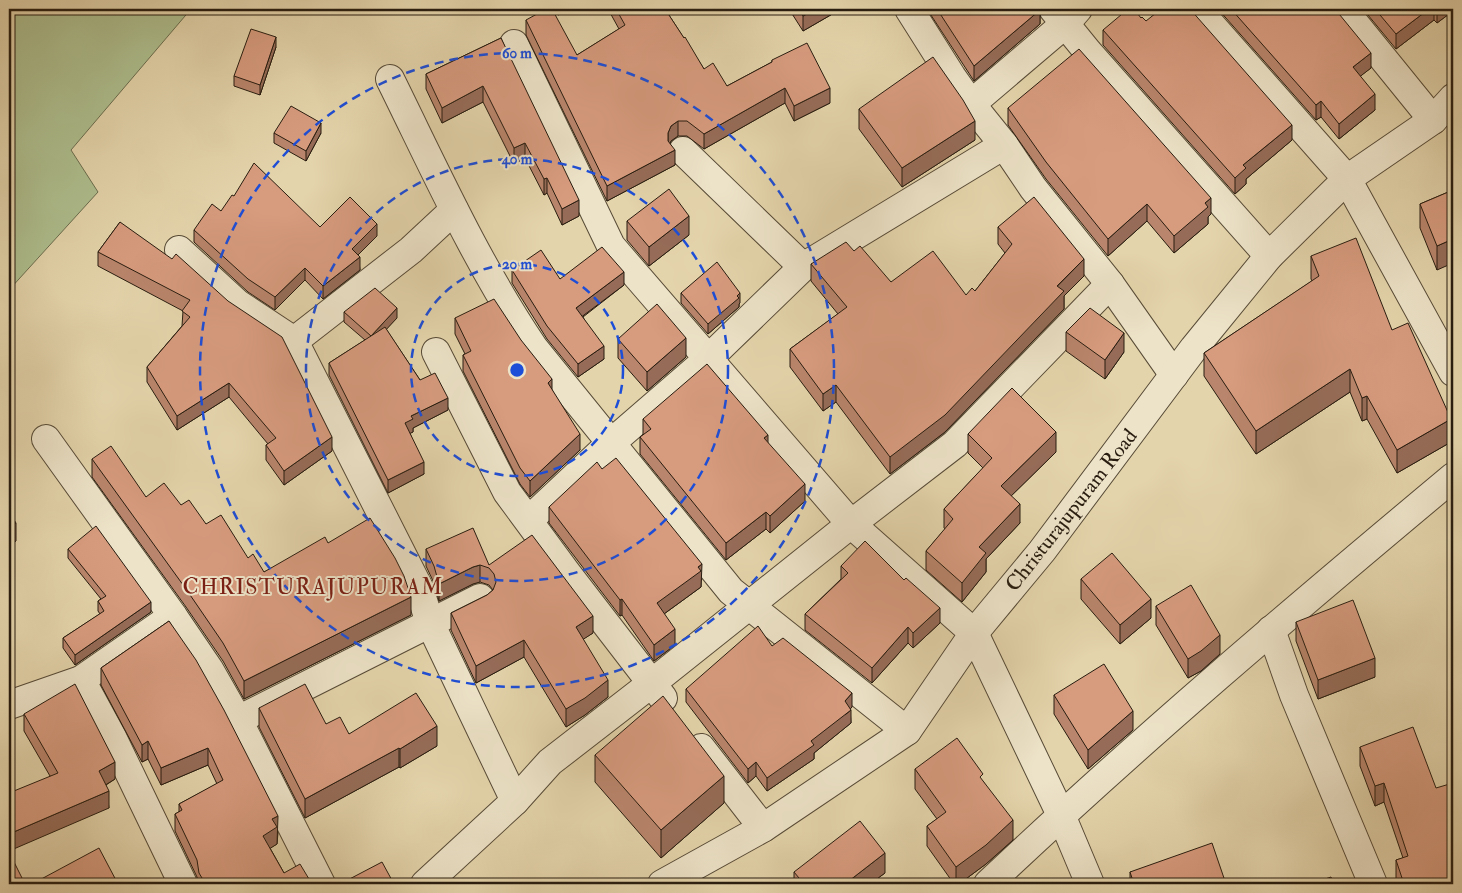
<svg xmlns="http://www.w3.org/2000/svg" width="1462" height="893" font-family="'IM FELL Double Pica',serif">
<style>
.green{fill:#aebe8e;stroke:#6b6e4f}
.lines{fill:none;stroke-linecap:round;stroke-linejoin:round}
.minor-casing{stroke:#574b37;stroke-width:30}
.tertiary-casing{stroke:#574b37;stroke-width:30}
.minor{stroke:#ede3c8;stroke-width:28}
.tertiary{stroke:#ede3c8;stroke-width:28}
.wall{fill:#b9856c;stroke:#281d10}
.shaded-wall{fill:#966c58;stroke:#281d10}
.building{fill:#d79b7e;stroke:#281d10}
.ring{fill:none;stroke:#1d4ed8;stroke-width:2.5;stroke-dasharray:9 6}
.labels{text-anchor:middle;stroke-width:4;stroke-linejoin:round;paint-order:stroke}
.street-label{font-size:21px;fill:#281d10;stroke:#ede3c8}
.neighbourhood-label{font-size:22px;letter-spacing:1px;fill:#7a1f14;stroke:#ede3c8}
.centre{fill:#1d4ed8;stroke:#ede3c8;stroke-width:2.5}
.ring-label{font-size:15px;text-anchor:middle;font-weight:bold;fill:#1d4ed8;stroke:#ede3c8;stroke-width:4;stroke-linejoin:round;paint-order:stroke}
</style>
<rect width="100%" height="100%" fill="#e4d4ab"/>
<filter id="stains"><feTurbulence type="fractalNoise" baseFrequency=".004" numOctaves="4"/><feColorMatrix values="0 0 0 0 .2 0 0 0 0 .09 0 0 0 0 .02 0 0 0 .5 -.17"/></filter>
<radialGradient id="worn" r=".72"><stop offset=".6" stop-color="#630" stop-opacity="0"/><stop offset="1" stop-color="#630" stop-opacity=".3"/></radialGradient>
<path class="green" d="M9,9H191L71,150L98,192L9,290Z"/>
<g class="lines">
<g class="minor-casing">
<g id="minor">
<path d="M909,9L952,77L971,104L1004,145L1033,188L1110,284L1174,375"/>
<path d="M1053,9L1088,52L1269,256"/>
<path d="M1197,9L1347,179L1453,372"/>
<path d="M1343,9L1433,120"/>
<path d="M514,44L611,246L851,524L974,633L1061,815L1090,884"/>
<path d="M390,79C435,170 477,264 534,348L731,591L907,731"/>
<path d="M971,104L1065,24L1078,9"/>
<path d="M683,151L803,267"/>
<path d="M179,250L238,304L294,341L419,588L430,623L515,801L425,884"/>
<path d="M294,341L411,250L454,210"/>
<path d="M436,352L507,492L566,572L663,698"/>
<path d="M46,439L173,616L209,669L238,720L321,884"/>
<path d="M529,520L611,443L708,359L803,267L1004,145"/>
<path d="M1271,630L1294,695L1373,884"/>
<path d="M81,680L113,739L183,884"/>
<path d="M9,705L81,680L173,616"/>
<path d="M238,720L480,598"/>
<path d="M701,748L763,828"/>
<path d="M515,801L550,762L652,683L851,524L955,444L1110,284"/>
<path d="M988,884C1138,742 1295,609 1453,477"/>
</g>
</g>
<g class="tertiary-casing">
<path id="tertiary" d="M662,884L763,828L907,731L974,633L1042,551L1194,348L1269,256L1347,179L1433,120L1453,98"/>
</g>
<use href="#minor" class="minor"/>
<use href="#tertiary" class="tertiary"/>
</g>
<g class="wall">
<path d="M555,9H568L558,15Z"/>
<path d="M608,9H665L704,69L727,86L772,62V60L830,103L794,121L785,103L704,149L687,136H678L671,141L670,143L675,165L607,201L526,35V20L577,55L619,29Z"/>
<path d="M789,9H841L803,31Z"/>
<path d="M927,9H1040V24L974,81Z"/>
<path d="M1218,9H1335L1371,68L1360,76L1375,110L1339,139L1321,117L1316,120Z"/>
<path d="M1363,9H1453V11L1437,23L1434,20L1396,49Z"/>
<path d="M1141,18L1146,21L1292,140L1246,179V184L1235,194L1103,45V30Z"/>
<path d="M501,38L579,216L562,225L547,193L544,195L525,158L514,164L483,102L442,123L426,89V74Z"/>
<path d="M276,47L260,95L234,86V76Z"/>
<path d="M1008,108L1211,214L1208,217V224L1174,253L1147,221L1108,256L1046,179L1008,125Z"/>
<path d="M859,109L975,140L902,187L859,129Z"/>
<path d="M274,133H321L306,161L274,143Z"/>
<path d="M1453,190L1437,270L1420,228V204Z"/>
<path d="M221,211L320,227L377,236L358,255L360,270L323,299L305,280L275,310L248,292L194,242V230Z"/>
<path d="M627,221L689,235L649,266L627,240Z"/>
<path d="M120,222L332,451L284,485L266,460V445L268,444L229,397L177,430L147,382V367L182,326L183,311L98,266V252Z"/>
<path d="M998,227L1084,276L1064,296V309L945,432L890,474L836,402L823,411L790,367V349L838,314L811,281V264L854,251L891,282L966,295L975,291L1005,253L998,244Z"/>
<path d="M1311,256L1392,330L1451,442L1397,473L1367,419L1362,421L1350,392L1256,454L1204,376V353L1312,281L1311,279Z"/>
<path d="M512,270L560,279L624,285L583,317L604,359L578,377L547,339L512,283Z"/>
<path d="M681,293L740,303L739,304V307L708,334L681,303Z"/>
<path d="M344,312L397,318L386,329L420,380L448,410L413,428V432L410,433L424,474L388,493L329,375V363L365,340L344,322Z"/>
<path d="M455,318L552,390L580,450L530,497L520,484L463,371V355L465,354L455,334Z"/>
<path d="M1066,332L1124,352L1105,379L1066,351Z"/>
<path d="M618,339L686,357L647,391L618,358Z"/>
<path d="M643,419L768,443L805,501L770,533L766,529L726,560L640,454V437L643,435Z"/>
<path d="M968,434L1056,452L1011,496L1020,523L986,559V572L962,602L926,570V551L945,529L944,528V509L983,468L968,453Z"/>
<path d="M92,459L146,497L181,505L206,524L264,572L328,543L411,615L244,699L223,661L186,607L92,477Z"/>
<path d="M602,469L702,580H701V587L664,614L675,645L654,661L622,615L620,616L549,523V507Z"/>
<path d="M68,549L151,612L75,665L63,648V638L100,614L98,611V601L101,599L68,558Z"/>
<path d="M426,549L489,565L593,633L583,639L608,697L585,715L566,727L524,657L476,683L451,630V613L487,595L493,590L489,585L480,582L473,584L439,601L434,583L426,566Z"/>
<path d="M841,566L904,580L940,623L913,648L908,643L872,683L805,630V614L841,579Z"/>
<path d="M1081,579L1151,618L1120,644L1081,599Z"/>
<path d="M1156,606L1220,654L1201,671L1188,678L1156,625Z"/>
<path d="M169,621L278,833L277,844L270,848L284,873L312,884H198L197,877L175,831V814L179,812V804L217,784L208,765L161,785L148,759L142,762L101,685V668Z"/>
<path d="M1296,622L1375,677L1318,699L1296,641Z"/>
<path d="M772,646L852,707L850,708L851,723L814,753V759L767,791L756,776L748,783L686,702V689Z"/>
<path d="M1054,695L1133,730L1088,769L1054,714Z"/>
<path d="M259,708L326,724L349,734L437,746L400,768L399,767L305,818L259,727Z"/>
<path d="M24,714L115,779L106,785L109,808L50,776L24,731Z"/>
<path d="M1360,747L1453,884H1398L1396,880V860L1403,858L1384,802L1375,806L1360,766Z"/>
<path d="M595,755L724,803L661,858L595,782Z"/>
<path d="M915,769L983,781L1013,840L986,864L959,884H954L927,846V826L937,819L915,789Z"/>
<path d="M794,872L885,873L870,884H794Z"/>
<path d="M1130,872L1226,884H1130Z"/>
</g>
<g class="shaded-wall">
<path d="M558,9H568L558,15Z"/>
<path d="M816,9H841L803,31V16Z"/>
<path d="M1429,9H1434V20L1396,49V34Z"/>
<path d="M1437,9H1453V11L1437,23Z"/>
<path d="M1040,10V24L974,81V66Z"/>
<path d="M276,37V47L260,95V85Z"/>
<path d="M1371,53V68L1353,82V67Z"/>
<path d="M483,86V102L442,123V108Z"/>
<path d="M785,88V103L704,149V134Z"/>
<path d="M830,88V103L794,121V106Z"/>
<path d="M1375,94V110L1339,139V124Z"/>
<path d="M1321,101V117L1316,120V105Z"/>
<path d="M678,121V136L671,141L668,148V133L671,126Z"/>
<path d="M975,121V140L902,187V168Z"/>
<path d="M321,123V133L306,161V151Z"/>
<path d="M1292,125V140L1246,179V184L1235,194V178L1243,165Z"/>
<path d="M525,143V158L514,164V148Z"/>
<path d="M675,150V165L607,201V186Z"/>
<path d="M547,178V193L544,195V179Z"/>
<path d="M1211,198V214L1208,217V224L1174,253V236L1205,203Z"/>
<path d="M579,200V216L562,225V209Z"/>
<path d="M1147,204V221L1108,256V239Z"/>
<path d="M689,216V235L649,266V247Z"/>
<path d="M377,224V236L352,261V249Z"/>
<path d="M1453,239V263L1437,270V246Z"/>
<path d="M360,257V270L323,299V286Z"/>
<path d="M1084,259V276L1064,296V309L945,432L890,474V457Z"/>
<path d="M305,268V280L275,310V297Z"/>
<path d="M624,272V285L576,321V308Z"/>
<path d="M740,293V303L739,304V307L708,334V324Z"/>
<path d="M397,308V318L371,346V336Z"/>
<path d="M1124,333V352L1105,379V360Z"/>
<path d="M686,338V357L647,391V372Z"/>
<path d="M604,346V359L578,377V364Z"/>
<path d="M1350,369V392L1256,454V431Z"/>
<path d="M552,379V395L548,383Z"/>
<path d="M229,383V397L177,430V416Z"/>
<path d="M836,385V402L823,411V394Z"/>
<path d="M1367,396V419L1362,421V398Z"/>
<path d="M448,398V410L413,428V432L405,436V423L411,416Z"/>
<path d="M1451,419V442L1397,473V450Z"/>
<path d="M1056,432V452L1001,506V486Z"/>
<path d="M580,434V450L530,497V481Z"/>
<path d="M768,435V452L764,438Z"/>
<path d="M332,437V451L284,485V471Z"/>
<path d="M424,462V474L388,493V480Z"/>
<path d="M805,484V501L770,533V516Z"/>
<path d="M1020,504V523L986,559V572L962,602V583L979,547Z"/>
<path d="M766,512V529L726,560V543Z"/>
<path d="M16,523V541L9,546V527Z"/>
<path d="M702,564L701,587L657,619V603Z"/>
<path d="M480,565V582L473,584L439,601V584L473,567Z"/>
<path d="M411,597V615L244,699V681Z"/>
<path d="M622,599V615L620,616V600Z"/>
<path d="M1151,599V618L1120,644V625Z"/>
<path d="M151,602V612L75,665V655Z"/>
<path d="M940,608V623L913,648V633Z"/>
<path d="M593,616V633L576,644V627Z"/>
<path d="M908,627V643L872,683V668Z"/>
<path d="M675,629V645L654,661V645Z"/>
<path d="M1220,635V654L1201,671L1188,678V659Z"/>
<path d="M524,640V657L476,683V666Z"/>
<path d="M1375,658V677L1318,699V680Z"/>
<path d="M608,680V697L585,715L566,727V709Z"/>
<path d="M852,693V707L845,715L851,710V723L814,753V759L767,791V778L811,741Z"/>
<path d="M1133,711V730L1088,769V750Z"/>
<path d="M437,726V746L400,768V749Z"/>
<path d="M148,741V759L142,762V745Z"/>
<path d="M208,748V765L161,785V768Z"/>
<path d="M399,748V767L305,818V799Z"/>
<path d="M115,762V779L99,789V771Z"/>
<path d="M756,762V776L748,783V769Z"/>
<path d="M724,776V803L661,858V830Z"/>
<path d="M1384,783V802L1375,806V786Z"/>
<path d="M109,791V808L9,851V834Z"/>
<path d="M278,816L277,844L263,853V836L272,819Z"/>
<path d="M1013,820V840L986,864L959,884H956V867Z"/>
<path d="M885,853V873L870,884H845Z"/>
</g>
<g class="building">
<path d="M546,9H552L577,55L625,25L616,9H665L684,38L685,37L704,69L713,63L727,86L772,62V60L807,43L830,88L794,106L785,88L704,134L687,121H678L671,126L668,133V141L675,150L607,186L526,20Z"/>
<path d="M798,9H816L803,16Z"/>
<path d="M937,9H1040V10L974,66Z"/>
<path d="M1128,9H1134L1141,18L1142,17L1146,21L1161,9H1190L1292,125L1243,165L1246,168L1235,178L1103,30Z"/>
<path d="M1231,9H1335L1371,53L1353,67L1375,94L1339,124L1321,101L1316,105Z"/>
<path d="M1375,9H1429L1396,34Z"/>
<path d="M251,29L276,37L260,85L234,76Z"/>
<path d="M501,38L579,200L562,209L547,178L544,179L525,143L514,148L483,86L442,108L426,74Z"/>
<path d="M1079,49L1211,198L1205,203L1208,207L1174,236L1147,204L1108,239L1046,162L1008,108Z"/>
<path d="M933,57L963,100L975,121L902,168L859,109Z"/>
<path d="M291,106L321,123L306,151L274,133Z"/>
<path d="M254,163L320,227L350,197L377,224L352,249L360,257L323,286L305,268L275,297L248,279L194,230L212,204L221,211L232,195L234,196Z"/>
<path d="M669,189L689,216L649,247L627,221Z"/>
<path d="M1453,190V239L1437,246L1420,204Z"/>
<path d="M1034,197L1084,259L1057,286L1064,291L945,415L890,457L836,385L823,394L790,349L847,307L811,264L846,242L854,251L860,246L891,282L933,251L966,295L972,288L975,291L1012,244L998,227Z"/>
<path d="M120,222L172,259L176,254L228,301L282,337L332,437L284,471L266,445L276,438L229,383L177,416L147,367L190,317L182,311L190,300L98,252Z"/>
<path d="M1356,238L1392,330L1408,323L1451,419L1397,450L1367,396L1362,398L1350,369L1256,431L1204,353L1319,276L1311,256Z"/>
<path d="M602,247L624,272L576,308L604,346L578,364L547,326L512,270L541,250L560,279Z"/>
<path d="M717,262L740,293L737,296L739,298L708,324L681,293Z"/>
<path d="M375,288L397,308L371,336L344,312Z"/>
<path d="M494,299L521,340L552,379L548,383L580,434L530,481L520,468L463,355L471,351L455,318Z"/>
<path d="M657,304L686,338L647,372L618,339Z"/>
<path d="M1090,308L1124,333L1105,360L1066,332Z"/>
<path d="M385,327L420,380L435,373L448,398L411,416L413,419L405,423L424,462L388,480L329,363Z"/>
<path d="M707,364L768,435L764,438L805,484L770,516L766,512L726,543L640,437L651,429L643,419Z"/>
<path d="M1012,388L1056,432L1001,486L1020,504L979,547L986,553L962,583L926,551L953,519L944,509L992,458L968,434Z"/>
<path d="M111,446L146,497L164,483L181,505L189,500L206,524L221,515L248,558L253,554L264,572L325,537L328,543L370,518L395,558L404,576L411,597L244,681L223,643L186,589L92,459Z"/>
<path d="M616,458L702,564L698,567L701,571L657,603L675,629L654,645L622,599L620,600L549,507L597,462L602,469Z"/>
<path d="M9,512L16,523L9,527Z"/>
<path d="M96,526L151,602L75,655L63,638L104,611L98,601L106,596L68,549Z"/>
<path d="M473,528L489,565L532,535L593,616L576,627L608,680L585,698L566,709L524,640L476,666L451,613L487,595L493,590L496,582L494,574L489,568L480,565L473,567L439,584L434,566L426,549Z"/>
<path d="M865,541L904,580L906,578L940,608L913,633L908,627L872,668L805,614L848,573L841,566Z"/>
<path d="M1112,553L1151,599L1120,625L1081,579Z"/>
<path d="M1191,585L1220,635L1201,651L1188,659L1156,606Z"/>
<path d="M1353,600L1375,658L1318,680L1296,622Z"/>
<path d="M169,621L196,660L224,710L278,816L272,819L277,827L263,836L284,873L300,864L312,884H202L205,883L199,873L197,860L175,814L182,810L179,804L223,780L208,748L161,768L148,741L142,745L101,668Z"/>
<path d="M758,626L772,646L783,638L852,693L845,701L851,710L811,741L814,745L767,778L756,762L748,769L686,689Z"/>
<path d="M1104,664L1133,711L1088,750L1054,695Z"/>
<path d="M75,684L115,762L99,771L109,791L9,834V793L58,773L24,714Z"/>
<path d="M305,684L326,724L340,717L349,734L416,693L437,726L400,749L399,748L305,799L259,708Z"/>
<path d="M663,696L724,776L661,830L595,755Z"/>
<path d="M1413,727L1436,788L1453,783V884H1404L1396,860L1408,856L1384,783L1375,786L1360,747Z"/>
<path d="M957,738L983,774L980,777L1013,820L986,845L956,867L927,826L946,812L915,769Z"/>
<path d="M860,821L885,853L845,884H804L794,872Z"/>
<path d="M1212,843L1226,884H1134L1130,872Z"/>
<path d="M99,848L118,884H32Z"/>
<path d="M9,852L25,884H9Z"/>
<path d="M382,862L394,884H340Z"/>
<path d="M1331,877L1334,884H1310Z"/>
</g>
<g class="ring">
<circle cx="517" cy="370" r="106"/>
<circle cx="517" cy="370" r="211"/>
<circle cx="517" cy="370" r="317"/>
</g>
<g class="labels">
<g class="street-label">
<text transform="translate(1071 510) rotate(-52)" y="7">Christurajupuram Road</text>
</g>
<g class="neighbourhood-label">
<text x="313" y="594">CHRISTURAJUPURAM</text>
</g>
</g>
<circle cx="517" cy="370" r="8" class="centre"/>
<g class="ring-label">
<text x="517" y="58">60 m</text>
<text x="517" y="164">40 m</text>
<text x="517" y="269">20 m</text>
</g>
<rect width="1462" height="893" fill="none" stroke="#e4d4ab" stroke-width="30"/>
<rect x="10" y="10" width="1442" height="873" fill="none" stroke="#281d10" stroke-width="2.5"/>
<rect x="15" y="15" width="1432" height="863" fill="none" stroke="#281d10"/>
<rect width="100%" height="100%" filter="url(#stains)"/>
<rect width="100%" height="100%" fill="url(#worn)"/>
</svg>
